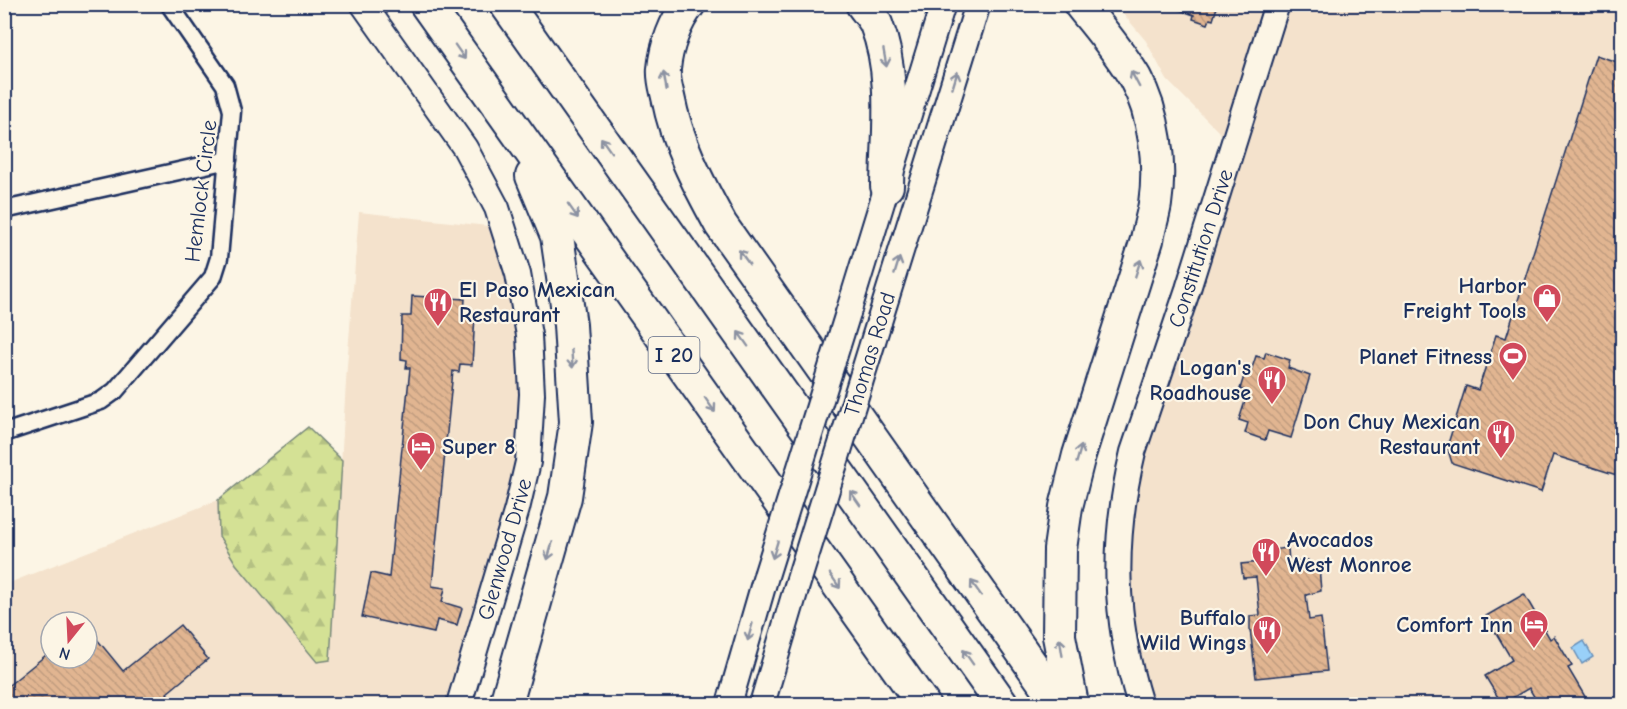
<svg xmlns="http://www.w3.org/2000/svg" width="1627" height="709" font-family="'Comic Neue',sans-serif">
<style>
.built{fill:#f4e2cc;fill-rule:evenodd}
.forest{fill:url(#forest-firs);stroke:#78887a;stroke-width:1.5}
.water{fill:#99d0f8;stroke:#6790ba;stroke-width:1.5}
.building{fill:url(#building-back-hatch);stroke:#1b2f5e;stroke-width:1.5}
.lines{fill:none;stroke-linecap:round;stroke-linejoin:round}
.street-casing{stroke:#1b2f5e;stroke-width:21}
.secondary-casing{stroke:#1b2f5e;stroke-width:28}
.highway-casing{stroke:#1b2f5e;stroke-width:36}
.street{stroke:#fcf5e5;stroke-width:16}
.secondary{stroke:#fcf5e5;stroke-width:24}
.highway{stroke:#fcf5e5;stroke-width:32}
.secondary-bridge-casing{stroke:#1b2f5e;stroke-width:28;stroke-linecap:butt}
.secondary-bridge{stroke:#fcf5e5;stroke-width:24}
.oneway{stroke:#8c92a2}
.labels{text-anchor:middle;stroke-width:4.5;stroke-linejoin:round;paint-order:stroke}
.shield{fill:#fcf5e5;stroke:#5e6a86;stroke-width:1.5}
.shield-label{font-size:21px;font-weight:bold;fill:#1b2f5e}
.street-label{font-size:22px;fill:#1b2f5e;stroke:#fcf5e5}
.poi-label{font-size:22px;font-weight:bold;fill:#1b2f5e;stroke:#fcf5e5;text-anchor:end}
</style>
<defs>
<pattern id="forest-firs" width="22" height="20" patternUnits="userSpaceOnUse" patternTransform="scale(1.5)"><rect width="22" height="20" fill="#d4e195"/><path d="M5 1l3.5 6h-7zM16 11l3.5 6h-7z" fill="#b5c183"/></pattern>
<pattern id="building-back-hatch" width="6" height="6" patternUnits="userSpaceOnUse" patternTransform="scale(1.5)"><rect width="6" height="6" fill="#e1b591"/><path d="M-1 5l2 2M0 0l6 6M5-1l2 2" fill="none" stroke="#c09c7f"/></pattern>
</defs>
<rect width="100%" height="100%" fill="#fcf5e5"/>
<filter id="ink" filterUnits="userSpaceOnUse"><feTurbulence type="fractalNoise" baseFrequency=".0167" numOctaves="2"/><feDisplacementMap in="SourceGraphic" scale="12" xChannelSelector="R" yChannelSelector="G"/><feConvolveMatrix kernelMatrix="1 2 1 2 8 2 1 2 1" color-interpolation-filters="sRGB"/></filter>
<g filter="url(#ink)">
<g class="built">
<path d="M1116,5H1268L1226,139L1167,80L1146,41Z"/>
<path d="M1285,5H1622V704H1150L1136,654L1127,569L1135,487Z"/>
<path d="M359,212L497,227L525,378L513,497L450,704H5L4,585L218,500L219,536L329,660L347,366ZM51,622H87V658H51Z"/>
</g>
<path class="forest" d="M308,427L342,460L330,660L317,662L236,564L219,536L218,500Z"/>
<path class="water" d="M1584,641L1593,657L1582,664L1573,648Z"/>
<g class="building">
<path d="M1171,4H1218L1213,20L1210,19L1208,24L1193,19L1194,15L1171,7Z"/>
<path d="M1596,55L1623,64V477L1553,455L1541,492L1452,463L1447,447L1466,386L1478,390L1496,335L1506,338Z"/>
<path d="M412,296L465,299L464,315L475,316L472,365L460,364L459,372L453,371L432,586L445,588L442,602L462,608L457,625L437,620L434,633L362,617L371,573L389,577L410,368H406L407,360L401,359L402,316H411Z"/>
<path d="M1266,352L1290,360L1288,368L1310,376L1291,438L1268,431L1265,440L1245,433L1248,423L1239,420L1248,392L1240,389L1244,376L1249,377L1256,356L1264,358Z"/>
<path d="M1288,548L1289,562L1308,560L1309,568L1319,567L1321,591L1306,595L1309,620L1321,618L1327,671L1256,678L1250,629V616L1260,615L1256,577L1243,578L1241,564L1261,562L1260,551Z"/>
<path d="M1524,594L1550,639L1554,636L1572,666L1568,668L1590,705H1539L1529,688L1502,704L1485,676L1512,660L1486,616Z"/>
<path d="M180,625L208,659L167,693L176,705H4V689L51,651V658H87V627L123,671Z"/>
</g>
<g class="lines">
<g class="street-casing">
<g id="street">
<path d="M4,210L228,160"/>
<path d="M4,433L101,401L115,391L213,277L219,258L232,111L225,85L169,4"/>
</g>
</g>
<g class="secondary-casing">
<g id="secondary">
<path d="M363,4L465,148L497,208L518,274L529,335L532,394L528,462L517,509L459,704"/>
<path d="M848,313L943,4"/>
<path d="M879,322L978,4"/>
<path d="M729,704L766,576"/>
<path d="M762,704L796,589"/>
<path d="M1140,704C1113,618 1112,540 1133,452L1188,289L1277,4"/>
</g>
</g>
<g class="highway-casing">
<g id="highway">
<path d="M426,4L923,704"/>
<path d="M506,4L1002,704"/>
<path d="M689,4C675,22 666,47 664,69C663,78 666,88 668,97C677,144 698,183 721,225L1059,704"/>
<path d="M862,4C867,11 873,17 876,24C896,74 888,133 887,186"/>
<path d="M506,704L565,497L576,422L570,325L557,236L532,176"/>
<path d="M1072,704L1059,636L1060,549L1066,507L1079,455L1147,240C1149,228 1153,216 1155,204C1161,164 1155,114 1135,78C1120,52 1099,28 1080,4"/>
</g>
</g>
<use href="#street" class="street"/>
<use href="#secondary" class="secondary"/>
<use href="#highway" class="highway"/>
<g class="secondary-bridge-casing">
<g id="secondary-bridge">
<path d="M766,576L848,313"/>
<path d="M796,589L879,322"/>
</g>
</g>
<use href="#secondary-bridge" class="secondary-bridge"/>
</g>
<defs><path id="oneway-shaft" d="M-6 0H5M1.5-3L5.5 0L1.5 3" fill="none" stroke-width="1.6" stroke-linecap="round" stroke-linejoin="round" transform="scale(1.5)"/></defs>
<g class="oneway">
<use href="#oneway-shaft" transform="translate(460 52) rotate(55)"/>
<use href="#oneway-shaft" transform="translate(885 58) rotate(80)"/>
<use href="#oneway-shaft" transform="translate(1135 79) rotate(-118)"/>
<use href="#oneway-shaft" transform="translate(955 80) rotate(-73)"/>
<use href="#oneway-shaft" transform="translate(665 81) rotate(-100)"/>
<use href="#oneway-shaft" transform="translate(606 145) rotate(-125)"/>
<use href="#oneway-shaft" transform="translate(573 211) rotate(55)"/>
<use href="#oneway-shaft" transform="translate(744 257) rotate(-126)"/>
<use href="#oneway-shaft" transform="translate(897 266) rotate(-73)"/>
<use href="#oneway-shaft" transform="translate(1138 268) rotate(-72)"/>
<use href="#oneway-shaft" transform="translate(743 339) rotate(-125)"/>
<use href="#oneway-shaft" transform="translate(572 359) rotate(86)"/>
<use href="#oneway-shaft" transform="translate(710 405) rotate(55)"/>
<use href="#oneway-shaft" transform="translate(1079 454) rotate(-74)"/>
<use href="#oneway-shaft" transform="translate(855 498) rotate(-125)"/>
<use href="#oneway-shaft" transform="translate(775 550) rotate(107)"/>
<use href="#oneway-shaft" transform="translate(550 551) rotate(106)"/>
<use href="#oneway-shaft" transform="translate(835 581) rotate(55)"/>
<use href="#oneway-shaft" transform="translate(976 588) rotate(-125)"/>
<use href="#oneway-shaft" transform="translate(750 632) rotate(106)"/>
<use href="#oneway-shaft" transform="translate(1061 647) rotate(-99)"/>
<use href="#oneway-shaft" transform="translate(968 657) rotate(-125)"/>
</g>
</g>
<defs>
<g id="shop-pin" transform="scale(1.5)"><path d="M0 17L-7.5 6A9.5 9.5 0 1 1 7.5 6Z" fill="#d1495b" stroke="#fcf5e5"/><path d="M-5-2.5h2.3a2.7 3.5 0 0 1 5.4 0H5L5.5 6h-11ZM-1.5-2.5h3a1.5 2.3 0 0 0-3 0Z" fill="#fff"/></g>
<g id="restaurant-pin" transform="scale(1.5)"><path d="M0 17L-7.5 6A9.5 9.5 0 1 1 7.5 6Z" fill="#d1495b" stroke="#fcf5e5"/><path d="M-5-6h1v4h1v-4h1v4h1v-4h1v5L-1.5 .5V6h-2V.5L-5-1ZM5-6V6H3V1.5H1.5Q1.5-4 5-6Z" fill="#fff"/></g>
<g id="stadium-pin" transform="scale(1.5)"><path d="M0 17L-7.5 6A9.5 9.5 0 1 1 7.5 6Z" fill="#d1495b" stroke="#fcf5e5"/><path d="M0-5a6.5 5 0 1 0 0 10a6.5 5 0 1 0 0-10ZM-3.5-1.8h7v3.6h-7Z" fill="#fff"/></g>
<g id="hotel-pin" transform="scale(1.5)"><path d="M0 17L-7.5 6A9.5 9.5 0 1 1 7.5 6Z" fill="#d1495b" stroke="#fcf5e5"/><path d="M-6-4.5h1.5V1H6V5H4.5V3h-9V5H-6ZM-4 0a1.8 1.8 0 1 1 3.6 0ZM.5 0V-2.5h3Q6-2.5 6 0Z" fill="#fff"/></g>
</defs>
<g fill-rule="evenodd">
<use href="#shop-pin" x="1547" y="298"/>
<use href="#restaurant-pin" x="438" y="302"/>
<use href="#stadium-pin" x="1513" y="356"/>
<use href="#restaurant-pin" x="1272" y="380"/>
<use href="#restaurant-pin" x="1501" y="434"/>
<use href="#hotel-pin" x="421" y="446"/>
<use href="#restaurant-pin" x="1266" y="552"/>
<use href="#hotel-pin" x="1534" y="624"/>
<use href="#restaurant-pin" x="1267" y="630"/>
</g>
<g class="labels">
<rect class="shield" x="648.5" y="337" width="51" height="36" rx="4.5"/>
<g class="shield-label">
<text x="674" y="362">I 20</text>
</g>
<g class="street-label">
<text transform="translate(200 191) rotate(-83)" y="8">Hemlock Circle</text>
<text transform="translate(1200 248) rotate(-72)" y="8">Constitution Drive</text>
<text transform="translate(869 354) rotate(-73)" y="8">Thomas Road</text>
<text transform="translate(504 549) rotate(-74)" y="8">Glenwood Drive</text>
</g>
<g class="poi-label">
<text x="1526" y="293">Harbor<tspan x="1526" dy="25">Freight Tools</tspan></text>
<text x="459" y="297" text-anchor="start">El Paso Mexican<tspan x="459" dy="25">Restaurant</tspan></text>
<text x="1492" y="364">Planet Fitness</text>
<text x="1251" y="375">Logan's<tspan x="1251" dy="25">Roadhouse</tspan></text>
<text x="1480" y="429">Don Chuy Mexican<tspan x="1480" dy="25">Restaurant</tspan></text>
<text x="442" y="454" text-anchor="start">Super 8</text>
<text x="1287" y="547" text-anchor="start">Avocados<tspan x="1287" dy="25">West Monroe</tspan></text>
<text x="1246" y="625">Buffalo<tspan x="1246" dy="25">Wild Wings</tspan></text>
<text x="1513" y="632">Comfort Inn</text>
</g>
</g>
<rect width="1627" height="709" fill="none" stroke="#fcf5e5" stroke-width="24"/>
<rect x="12" y="12" width="1603" height="685" fill="none" stroke="#1b2f5e" stroke-width="2" filter="url(#ink)"/>
<g transform="translate(69 640) rotate(198)"><circle r="28" fill="#fcf5e5" stroke="#a2a6af" stroke-width="1.5"/>
<path d="M0-4.5L10 22L0 15L-10 22Z" fill="#d1495b"/>
<text y="-9" font-size="16" font-weight="bold" text-anchor="middle" fill="#1b2f5e">N</text>
</g>
</svg>
